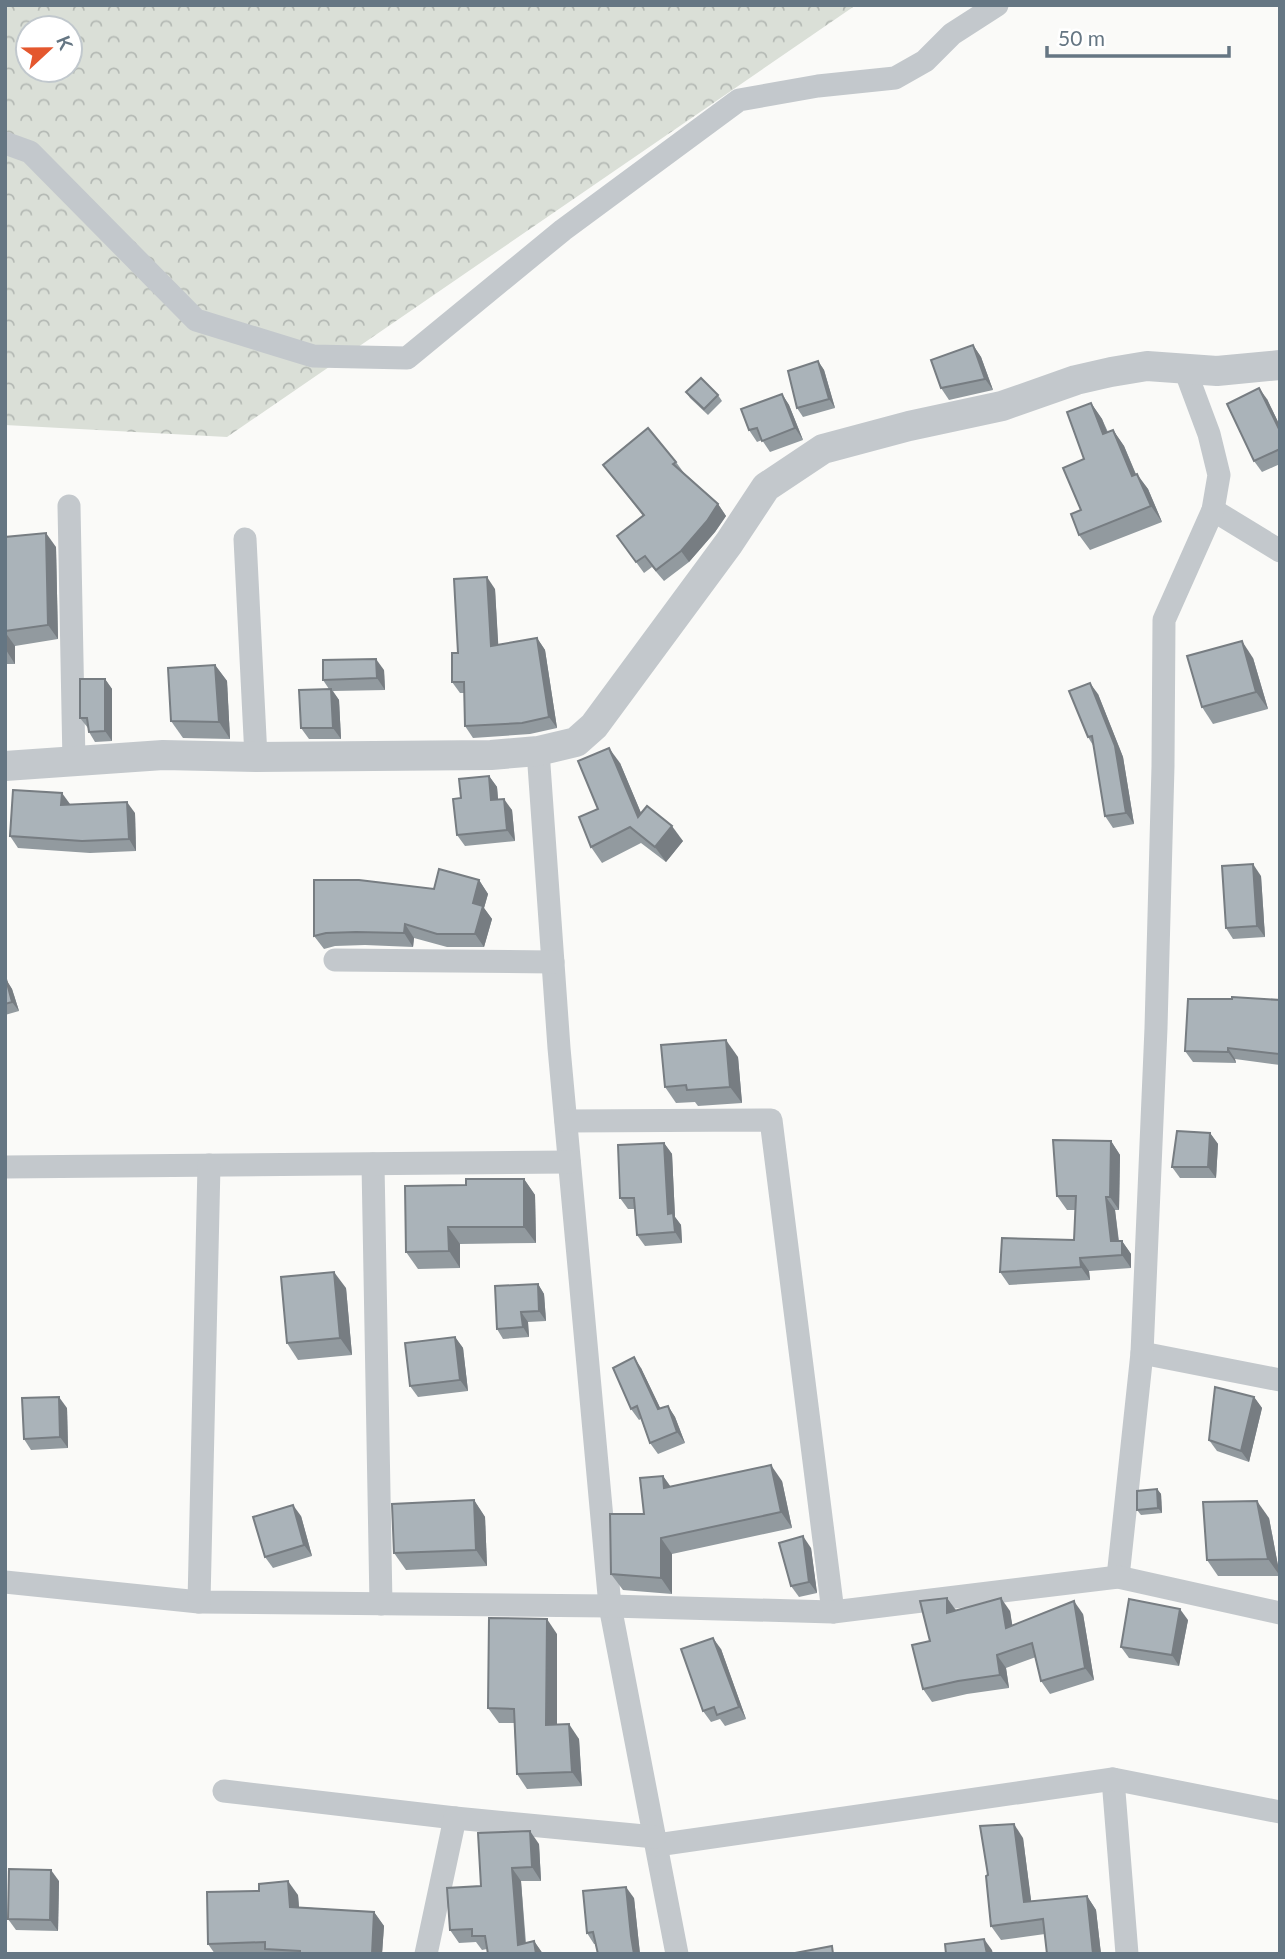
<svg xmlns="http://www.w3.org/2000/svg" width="1285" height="1959" font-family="Lato,sans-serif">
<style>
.forest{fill:url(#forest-crowns);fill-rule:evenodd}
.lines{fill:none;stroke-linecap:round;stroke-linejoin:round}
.minor{stroke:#c3c8cc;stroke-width:23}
.tertiary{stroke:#c3c8cc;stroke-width:30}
.wall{fill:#929a9f}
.shaded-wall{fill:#777d82}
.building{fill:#aab3b9;stroke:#777d82;stroke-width:2}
</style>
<defs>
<pattern id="forest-crowns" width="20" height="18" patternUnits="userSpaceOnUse" patternTransform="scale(1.75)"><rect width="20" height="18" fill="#dadfd7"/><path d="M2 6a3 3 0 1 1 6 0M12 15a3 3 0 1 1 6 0" fill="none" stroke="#b4b9b4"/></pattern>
</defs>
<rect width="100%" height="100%" fill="#fafaf8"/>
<path class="forest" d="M5,5H856L227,437L5,425ZM28,28H70V70H28Z"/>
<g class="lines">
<g class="minor">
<path d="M5,143L30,152L196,320L313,356L407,358L563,230L739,100L818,86L895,78L925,61L952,34L997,5"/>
<path d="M69,506L74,762"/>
<path d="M1213,510L1280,551"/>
<path d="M245,539L256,757"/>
<path d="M538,751L559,1048L610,1606L677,1954"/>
<path d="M335,960L553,962"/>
<path d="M566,1121L771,1120L833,1612"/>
<path d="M373,1164L381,1604"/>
<path d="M5,1167L569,1162"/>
<path d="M1142,1353L1280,1380"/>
<path d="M1118,1577L1142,1353L1156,1028L1163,766L1164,620L1213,510L1219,475L1209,434L1184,367"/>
<path d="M5,1582L199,1602L610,1606L833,1612L1118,1577L1280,1613"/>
<path d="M199,1602L209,1165"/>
<path d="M1113,1779L1127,1954"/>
<path d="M224,1791L455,1818"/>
<path d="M657,1845L1113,1779L1280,1812"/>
<path d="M426,1954L455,1818L655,1837"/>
</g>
<path class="tertiary" d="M5,766L163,755L256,757L491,755L538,751L576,742L594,726L729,543L766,487L823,449L909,426L1002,406L1076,380L1111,372L1147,366L1217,371L1280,365"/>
</g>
<g class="wall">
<path d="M973,345L981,357L993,390L949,400L941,388Z"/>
<path d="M818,361L824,370L835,408L803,417L797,408Z"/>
<path d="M686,392L718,395L722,401L708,415L690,398Z"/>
<path d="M782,394L789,405L803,440L770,452L762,440L757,442L749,430Z"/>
<path d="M1267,399L1280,426V464L1262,472L1254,461Z"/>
<path d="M1091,403L1102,419L1108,432L1113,430L1124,446L1136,474L1148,489L1162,522L1090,550L1079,535L1084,459Z"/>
<path d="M676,462L684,473L718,504L726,516L715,532L689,562L664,581L652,567L644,573L617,536L643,516L603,465Z"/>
<path d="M5,537L56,547L58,639L15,646V664H5Z"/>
<path d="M495,589L498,645L537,638L545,650L557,728L530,734L473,738L465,726L464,693H460L452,682L458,653Z"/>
<path d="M1253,658L1268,709L1213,724L1202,707Z"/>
<path d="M215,665L227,681L230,739L183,738L171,721Z"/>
<path d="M384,670L385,690L333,691L339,700L341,739H309L301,728L329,689L323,680Z"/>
<path d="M105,679L112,689V741L95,742L89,732L88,728L80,718Z"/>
<path d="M1098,694L1123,757L1134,824L1113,828L1105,816L1094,747L1088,737Z"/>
<path d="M620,763L641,813L683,841L666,862L641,843L602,863L591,847L598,809Z"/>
<path d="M489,776L497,787L498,799L512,810L515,841L465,846L457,835L461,798Z"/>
<path d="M70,804L135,813L136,851L90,853L18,848L10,836Z"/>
<path d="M1261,876L1265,937L1233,939L1226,928Z"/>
<path d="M479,880L488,894L484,908L492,919L484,947H447L414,938L413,947L365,945L335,946L324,949L314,936L434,889Z"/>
<path d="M5,979L12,989L19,1011L5,1015Z"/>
<path d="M1280,1000V1065L1235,1059L1236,1063L1193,1062L1185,1051Z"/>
<path d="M738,1057L742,1103L698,1106L695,1102L676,1103L665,1087Z"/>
<path d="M1210,1133L1218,1144L1216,1178H1180L1172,1167Z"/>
<path d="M1111,1141L1120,1155L1119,1210H1115L1119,1241H1122L1131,1254V1268L1089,1271L1090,1280L1009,1285L1000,1272L1074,1240L1075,1210H1067L1057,1196Z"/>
<path d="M664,1143L672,1154L675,1217L681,1225L682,1243L645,1246L637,1235L635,1209H628L620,1198Z"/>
<path d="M524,1179L535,1195L536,1243L460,1244V1268L418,1269L406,1252L466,1185Z"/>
<path d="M538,1284L544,1294L546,1321L528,1322L529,1337L503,1339L497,1329Z"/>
<path d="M346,1288L352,1355L298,1360L287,1343Z"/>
<path d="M455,1337L463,1348L468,1391L418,1397L410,1386Z"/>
<path d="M641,1368L660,1408L668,1406L675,1417L685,1443L658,1454L650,1443L641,1419L639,1420L631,1409Z"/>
<path d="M1254,1397L1262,1408L1249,1462L1217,1451L1209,1440Z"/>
<path d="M67,1408L68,1448L31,1450L24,1439Z"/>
<path d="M663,1476L671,1487L782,1481L792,1528L672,1554V1594L623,1590L611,1574L644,1514Z"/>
<path d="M1157,1489L1161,1494L1162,1513L1141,1515L1137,1510Z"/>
<path d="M474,1500L485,1517L487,1566L406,1570L394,1553Z"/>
<path d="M301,1516L312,1556L273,1568L265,1557Z"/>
<path d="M1269,1518L1280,1576H1218L1207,1560Z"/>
<path d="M811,1548L817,1593L799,1597L791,1586Z"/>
<path d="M947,1598L956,1610L1010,1611L1012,1626L1083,1614L1094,1680L1050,1694L1041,1681L1036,1657L1006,1668L1009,1688L967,1694L932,1702L923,1689L930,1641Z"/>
<path d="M1188,1620L1179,1666L1129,1658L1121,1647Z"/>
<path d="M557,1634V1725L579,1739L582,1786L527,1789L517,1774L514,1723H499L488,1708Z"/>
<path d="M721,1649L746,1719L725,1726L720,1719L711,1722L703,1711Z"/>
<path d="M1023,1838L1031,1901L1087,1896L1096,1910L1101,1954H1047L1045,1934L1001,1940L991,1926L988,1875Z"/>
<path d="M539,1844L541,1881H521L526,1943L534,1941L543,1954H488L487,1949L482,1950L476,1942L459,1943L450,1930L481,1886Z"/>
<path d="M59,1881L58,1931L16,1930L8,1919Z"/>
<path d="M259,1891L298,1895L299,1907L374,1912L384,1926L382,1954H215L208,1944Z"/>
<path d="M634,1898L640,1954H598L596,1944H594L587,1933Z"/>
</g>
<g class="shaded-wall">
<path d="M973,345L981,357L993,390L985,379Z"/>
<path d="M818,361L824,370L835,408L829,399Z"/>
<path d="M1259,388L1267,399L1280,426V431Z"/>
<path d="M782,394L789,405L803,440L795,428Z"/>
<path d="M1091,403L1102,419L1114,450L1103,434Z"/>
<path d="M1113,430L1124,446L1143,492L1132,476Z"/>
<path d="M1137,474L1148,489L1162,522L1151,506Z"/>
<path d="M718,504L726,516L715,532L689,562L681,551Z"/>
<path d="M46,533L56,547L58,639L48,625Z"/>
<path d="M487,577L495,589L499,657L491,646Z"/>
<path d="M5,632L15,646V664L6,650Z"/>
<path d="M537,638L545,650L557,728L549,717Z"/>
<path d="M1242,641L1253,658L1268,709L1256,692Z"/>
<path d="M376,659L384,670L385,690L377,678Z"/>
<path d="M215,665L227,681L230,739L219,722Z"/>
<path d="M105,679L112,689V741L105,731Z"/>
<path d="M1090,683L1098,694L1123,757L1134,824L1126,813Z"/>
<path d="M331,689L339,700L341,739L333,728Z"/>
<path d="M609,748L620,763L649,832L638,817Z"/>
<path d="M489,776L497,787L499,811L491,800Z"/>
<path d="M62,793L70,804L61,805Z"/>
<path d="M504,799L512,810L515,841L507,830Z"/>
<path d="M127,802L135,813L136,851L129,839Z"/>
<path d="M672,826L683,841L666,862L655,847Z"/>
<path d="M1253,864L1261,876L1265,937L1257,926Z"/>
<path d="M479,880L488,894L484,908L492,919L484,947L475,934L473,903Z"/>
<path d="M405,924L414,938L413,947L404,933Z"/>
<path d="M6,979L12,989L19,1011L12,1002Z"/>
<path d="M726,1040L738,1057L742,1103L730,1087Z"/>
<path d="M1228,1048L1235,1059L1236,1063L1228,1052Z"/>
<path d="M1210,1133L1218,1144L1216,1178L1208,1167Z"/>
<path d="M1111,1141L1120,1155L1119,1210L1110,1197Z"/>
<path d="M664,1143L672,1154L675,1217L681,1225L682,1243L675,1232L668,1214Z"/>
<path d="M524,1179L535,1195L536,1243L524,1227Z"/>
<path d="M1106,1197L1115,1210L1120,1254L1111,1241Z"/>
<path d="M448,1227L460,1244V1268L449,1251Z"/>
<path d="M1122,1241L1131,1254V1268L1122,1255Z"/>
<path d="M1080,1258L1089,1271L1090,1280L1081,1267Z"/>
<path d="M334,1272L346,1288L352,1355L340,1338Z"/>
<path d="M538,1284L544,1294L546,1321L539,1311Z"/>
<path d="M521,1312L528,1322L529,1337L523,1327Z"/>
<path d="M455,1337L463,1348L468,1391L460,1380Z"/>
<path d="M634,1357L641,1368L666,1420L658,1409Z"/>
<path d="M59,1397L67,1408L68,1448L60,1437Z"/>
<path d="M1254,1397L1262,1408L1249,1462L1241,1451Z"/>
<path d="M668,1406L675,1417L685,1443L677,1432Z"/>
<path d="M771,1465L782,1481L792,1528L781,1512Z"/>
<path d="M663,1476L674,1492L664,1488Z"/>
<path d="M1157,1489L1161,1494L1162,1513L1158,1508Z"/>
<path d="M474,1500L485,1517L487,1566L476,1550Z"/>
<path d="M1257,1501L1269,1518L1280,1576L1268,1559Z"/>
<path d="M293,1505L301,1516L312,1556L304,1545Z"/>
<path d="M803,1536L811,1548L817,1593L809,1582Z"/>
<path d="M661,1538L672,1554V1594L661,1578Z"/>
<path d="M947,1598L956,1611L947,1613Z"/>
<path d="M1001,1598L1010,1611L1015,1641L1006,1628Z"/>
<path d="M1074,1601L1083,1614L1094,1680L1085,1668Z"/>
<path d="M1180,1609L1188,1620L1179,1666L1172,1655Z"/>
<path d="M547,1619L557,1634V1740L546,1725Z"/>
<path d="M713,1638L721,1649L746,1719L739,1707Z"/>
<path d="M997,1655L1006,1668L1009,1688L1000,1675Z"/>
<path d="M569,1724L579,1739L582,1786L572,1772Z"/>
<path d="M1014,1824L1023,1838L1033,1915L1024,1902Z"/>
<path d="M530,1831L539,1844L541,1881L532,1867Z"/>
<path d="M512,1868L521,1881L526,1954L518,1945Z"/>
<path d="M51,1870L59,1881L58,1931L50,1920Z"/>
<path d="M288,1881L298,1895L300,1921L290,1907Z"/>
<path d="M626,1887L634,1898L640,1954H634L631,1936Z"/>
<path d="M1087,1896L1096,1910L1101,1954H1093Z"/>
<path d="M374,1912L384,1926L382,1954H372Z"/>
<path d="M984,1939L992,1950L993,1954H987Z"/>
<path d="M534,1941L543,1954H536Z"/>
</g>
<g class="building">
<path d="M973,345L985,379L941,388L931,360Z"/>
<path d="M818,361L829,399L797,408L788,371Z"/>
<path d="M701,378L718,395L704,409L686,392Z"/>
<path d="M1259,388L1280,431V449L1254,461L1227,404Z"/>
<path d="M782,394L795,428L762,441L757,428L749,430L741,409Z"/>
<path d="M1091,403L1103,434L1113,430L1132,476L1137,474L1151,506L1079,535L1071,514L1081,510L1063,468L1084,459L1067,412Z"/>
<path d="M648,428L676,462L673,464L718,504L707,521L681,551L656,570L645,556L636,562L617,536L644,515L603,465Z"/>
<path d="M46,533L48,625L5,631V537Z"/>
<path d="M487,577L491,646L537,638L549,717L522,723L465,726L464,682H452V653H458L454,579Z"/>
<path d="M1242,641L1256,692L1202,707L1187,656Z"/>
<path d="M376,659L377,678L323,680V660Z"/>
<path d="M215,665L219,722L171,721L168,668Z"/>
<path d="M80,679H105V731L89,732L87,718H80Z"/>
<path d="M1090,683L1115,746L1126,813L1105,816L1092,736L1088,737L1069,691Z"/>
<path d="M331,689L333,728H301L299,690Z"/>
<path d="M609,748L638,817L647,806L672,826L655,847L630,827L591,847L579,817L598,809L578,761Z"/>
<path d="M489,776L491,800L504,799L507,830L457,835L453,799L461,798L459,779Z"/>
<path d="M13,790L62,793L61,805L127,802L129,839L82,841L10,836Z"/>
<path d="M1253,864L1257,926L1226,928L1222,866Z"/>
<path d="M439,869L479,880L473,903L483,906L475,934H437L405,924L404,933L356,932L326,933L314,936V880H359L434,889Z"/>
<path d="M6,979L12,1002L5,1004V979Z"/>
<path d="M1232,997L1280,1000L1279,1054L1228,1048V1052L1185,1051L1188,999H1232Z"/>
<path d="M726,1040L730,1087L687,1090L686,1085L665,1087L661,1045Z"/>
<path d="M1177,1131L1210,1133L1208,1167H1172Z"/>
<path d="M1053,1140L1111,1141L1110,1197H1106L1111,1241H1122V1255L1080,1258L1081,1267L1000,1272L1002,1238L1074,1240L1076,1196H1057Z"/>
<path d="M664,1143L668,1214L673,1213L675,1232L637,1235L634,1198H620L618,1145Z"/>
<path d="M466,1179H524V1227H448L449,1251L406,1252L405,1186L466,1185Z"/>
<path d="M334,1272L340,1338L287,1343L281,1277Z"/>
<path d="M538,1284L539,1311L521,1312L523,1327L497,1329L495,1286Z"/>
<path d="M455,1337L460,1380L410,1386L405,1343Z"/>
<path d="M634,1357L658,1409L668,1406L677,1432L650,1443L637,1406L631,1409L613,1368Z"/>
<path d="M1215,1387L1254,1397L1241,1451L1209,1440Z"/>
<path d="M59,1397L60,1437L24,1439L22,1398Z"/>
<path d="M771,1465L781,1512L661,1538V1578L611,1574L610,1514H644L640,1478L663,1476L664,1488Z"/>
<path d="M1157,1489L1158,1508L1137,1510V1491Z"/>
<path d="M474,1500L476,1550L394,1553L392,1504Z"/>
<path d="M1257,1501L1268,1559L1207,1560L1203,1502Z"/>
<path d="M293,1505L304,1545L265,1557L253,1517Z"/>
<path d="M803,1536L809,1582L791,1586L779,1543Z"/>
<path d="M947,1598V1613L1001,1598L1006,1628L1074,1601L1085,1668L1041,1681L1032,1643L997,1655L1000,1675L958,1681L923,1689L912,1645L930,1641L920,1601Z"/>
<path d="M1129,1599L1180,1609L1172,1655L1121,1647Z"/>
<path d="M489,1618L547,1619L546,1725L569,1724L572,1772L517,1774L514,1709L488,1708Z"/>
<path d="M713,1638L739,1707L717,1715L714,1707L703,1711L681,1649Z"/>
<path d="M1014,1824L1024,1902L1087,1896L1093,1954H1047L1043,1919L991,1926L986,1876L988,1875L980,1826Z"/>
<path d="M530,1831L532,1867L512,1868L518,1945L534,1941L536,1954H488L485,1936H472V1929L450,1930L447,1888L481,1886L478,1833Z"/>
<path d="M9,1869L51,1870L50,1920L8,1919Z"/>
<path d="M288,1881L290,1907L374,1912L372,1954H300V1951L265,1949V1942L208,1944L207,1892L259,1891V1884Z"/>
<path d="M626,1887L631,1936L634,1954H598L593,1932L587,1933L583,1891Z"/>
<path d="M984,1939L987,1954H946L945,1944Z"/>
<path d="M832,1946L833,1954L795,1953Z"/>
</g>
<rect width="1285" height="1959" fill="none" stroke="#657683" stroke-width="14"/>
<g transform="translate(49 49) rotate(68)"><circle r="33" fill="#ffffff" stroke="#c1c8cd" stroke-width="2"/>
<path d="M0-5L12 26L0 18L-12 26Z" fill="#e4572e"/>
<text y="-10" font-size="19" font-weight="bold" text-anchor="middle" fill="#657683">K</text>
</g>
<path d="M1047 46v10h182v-10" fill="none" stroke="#657683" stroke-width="3.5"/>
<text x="1058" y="46" font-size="21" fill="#657683" stroke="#ffffff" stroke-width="5" paint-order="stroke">50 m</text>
</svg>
